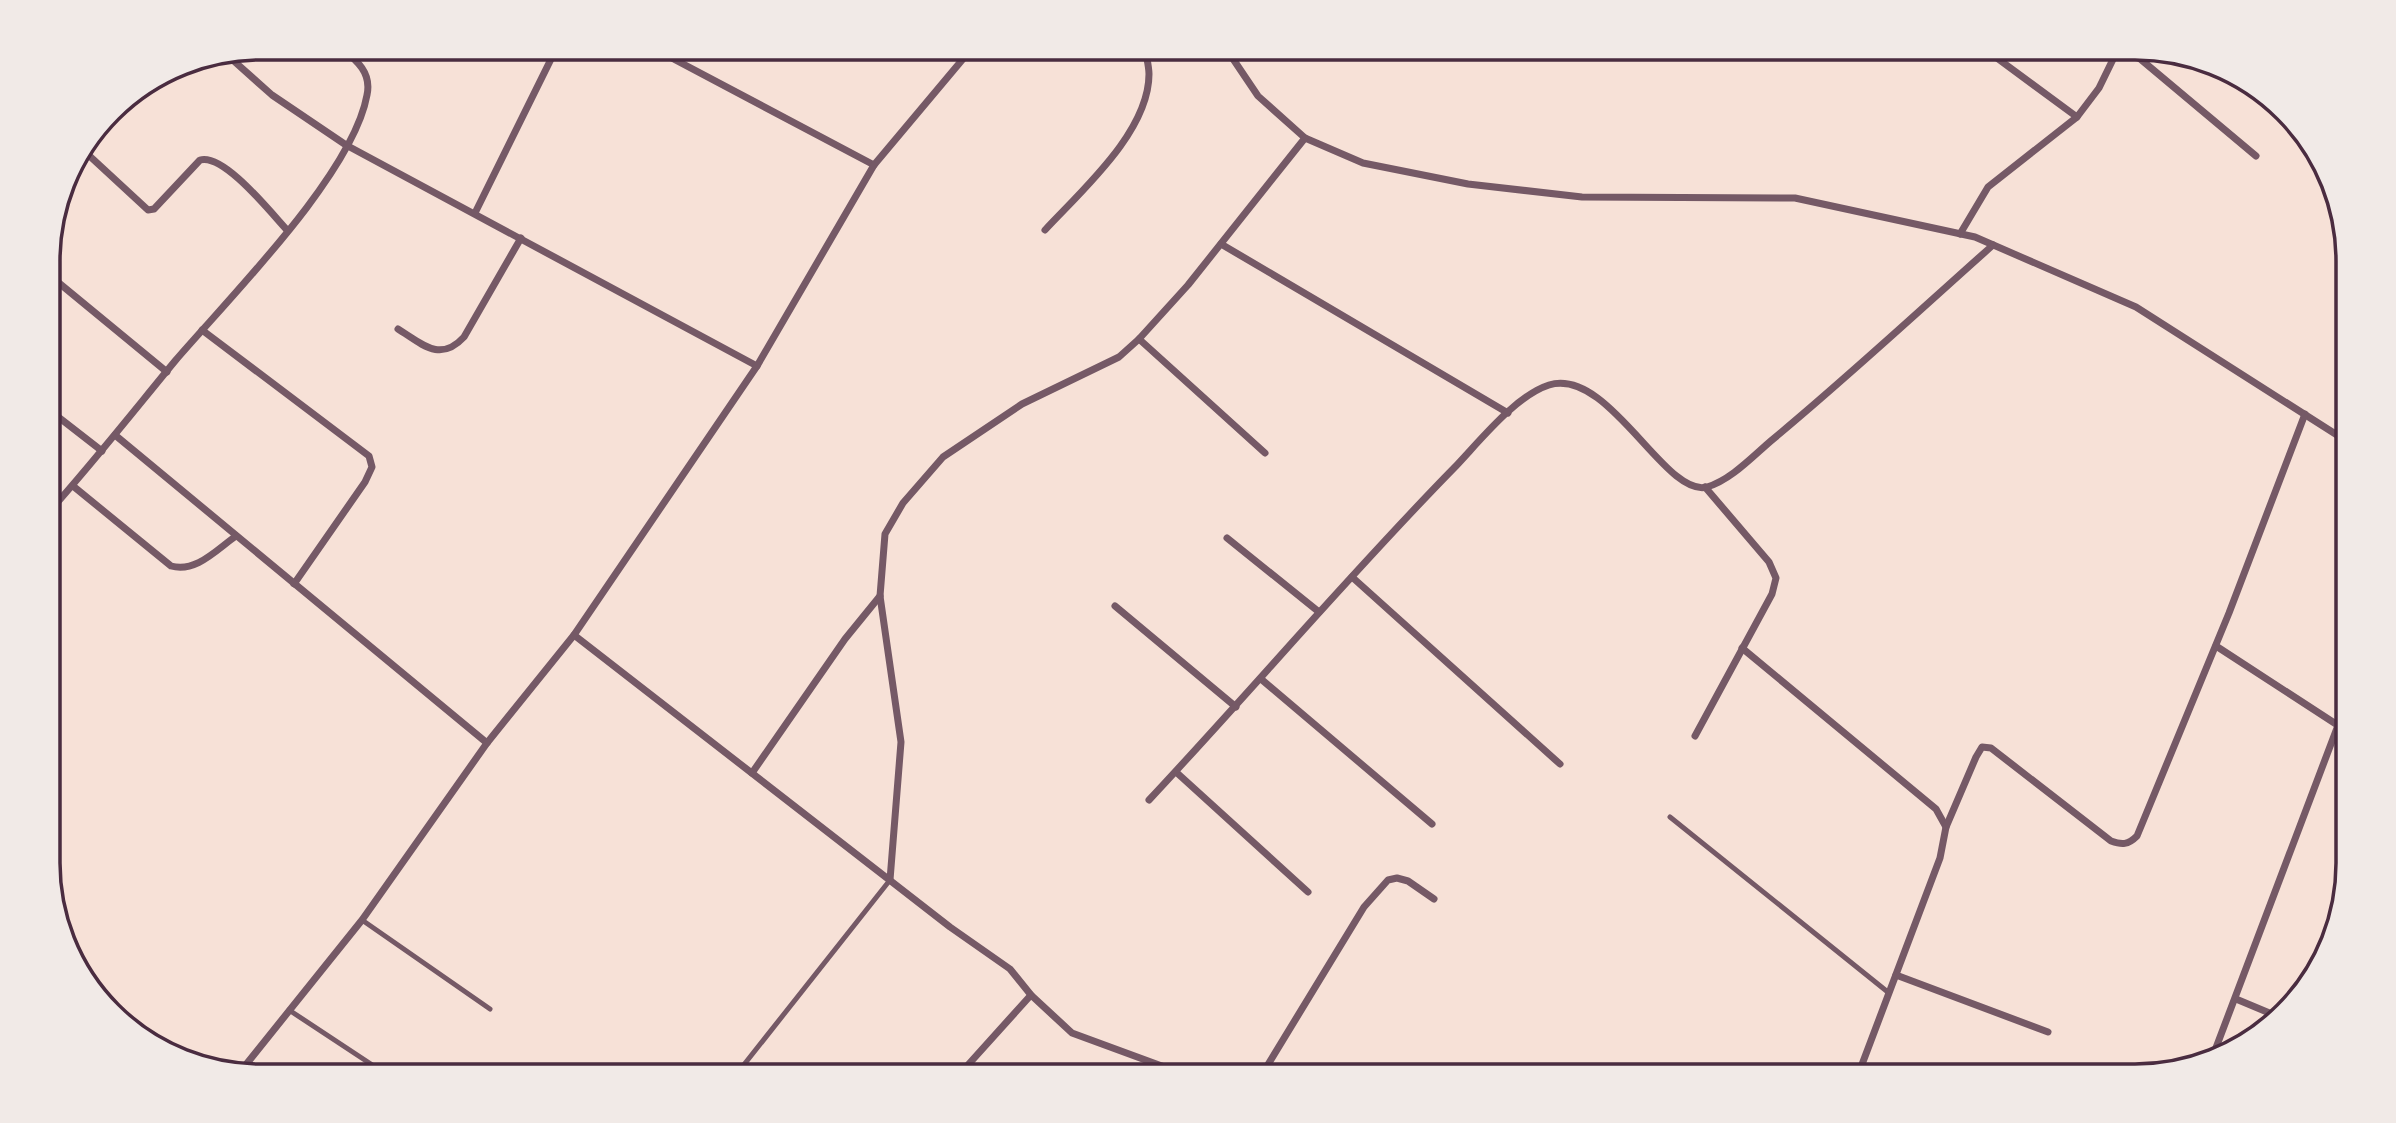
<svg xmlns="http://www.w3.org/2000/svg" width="2396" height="1123" font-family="'DejaVu Sans',sans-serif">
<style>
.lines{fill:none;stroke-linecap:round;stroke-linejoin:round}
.service{stroke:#755966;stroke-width:5}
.minor{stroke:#755966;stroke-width:7}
.rim{fill:none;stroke:#4a2c40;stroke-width:3.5}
</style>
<rect width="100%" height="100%" fill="#f7e1d7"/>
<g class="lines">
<g class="service">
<path d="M1670,817L1889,993"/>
<path d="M362,920L490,1009"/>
<path d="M289,1010L389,1076"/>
<path d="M735,1076L890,880"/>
</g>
<g class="minor">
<path d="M651,47L874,165"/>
<path d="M1225,47L1258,96L1305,138L1363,163L1468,184L1582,197L1795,198L1975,237L2136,307L2348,442"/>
<path d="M1982,47L2077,117"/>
<path d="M2126,47L2256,156"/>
<path d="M226,54L272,95L346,145L757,366"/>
<path d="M82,149L148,210L154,209L200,160C224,153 271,213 287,230"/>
<path d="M475,213L557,47"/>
<path d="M1045,230C1081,191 1149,132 1149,74C1149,66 1146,56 1145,47"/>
<path d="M1960,234L1988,187L2077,117L2099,88L2119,47"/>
<path d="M1221,244L1508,413"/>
<path d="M48,274L167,372"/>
<path d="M398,329C422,344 440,363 464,337L521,238"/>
<path d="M202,330L369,456L372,467L365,482L294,584"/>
<path d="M1139,339L1265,453"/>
<path d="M48,409L102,451"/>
<path d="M115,435L487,743"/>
<path d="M73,486L171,566C196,573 216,550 236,536"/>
<path d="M48,513C92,464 133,412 175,361C229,298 353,174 367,95C372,72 356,60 340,47"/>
<path d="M1227,538L1319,612"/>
<path d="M1352,577L1560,764"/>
<path d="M1115,606L1236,707"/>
<path d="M574,635L950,927L1010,969L1031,995L1072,1033L1189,1076"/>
<path d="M2216,646L2339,726"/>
<path d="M1742,648L1936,809L1946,827L1940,858L1858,1075"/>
<path d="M1261,679L1432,824"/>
<path d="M1695,736L1772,594L1776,578L1769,562L1705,487"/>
<path d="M1176,772L1308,892"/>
<path d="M752,773L845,639L880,596"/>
<path d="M1149,800C1252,690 1349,575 1454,468C1479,442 1515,396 1549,385C1609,367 1665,498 1707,487C1731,480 1753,456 1772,440C1848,377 1920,310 1993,245"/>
<path d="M1946,827L1976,757L1982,747L1991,748L2111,841C2122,845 2128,845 2137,836L2229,613L2305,414"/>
<path d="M890,880L901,742L880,596L885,534L903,503L943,457L1022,404L1119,357L1139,339L1188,285L1305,138"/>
<path d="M1896,975L2048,1032"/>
<path d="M2236,999L2279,1017"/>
<path d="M2214,1053L2348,699"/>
<path d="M240,1072L362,920L487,743L574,635L757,366L874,165L973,47"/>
<path d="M958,1076L1031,995"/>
<path d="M1261,1076L1364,907L1388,880L1397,878L1408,881L1434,899"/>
</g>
</g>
<path d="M0 0H2396V1123H0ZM261 60H2135A201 201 0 0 1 2336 261V863A201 201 0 0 1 2135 1064H261A201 201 0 0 1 60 863V261A201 201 0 0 1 261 60Z" fill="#f1eae7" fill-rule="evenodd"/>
<path class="rim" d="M261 60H2135A201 201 0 0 1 2336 261V863A201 201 0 0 1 2135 1064H261A201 201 0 0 1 60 863V261A201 201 0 0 1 261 60Z"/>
</svg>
